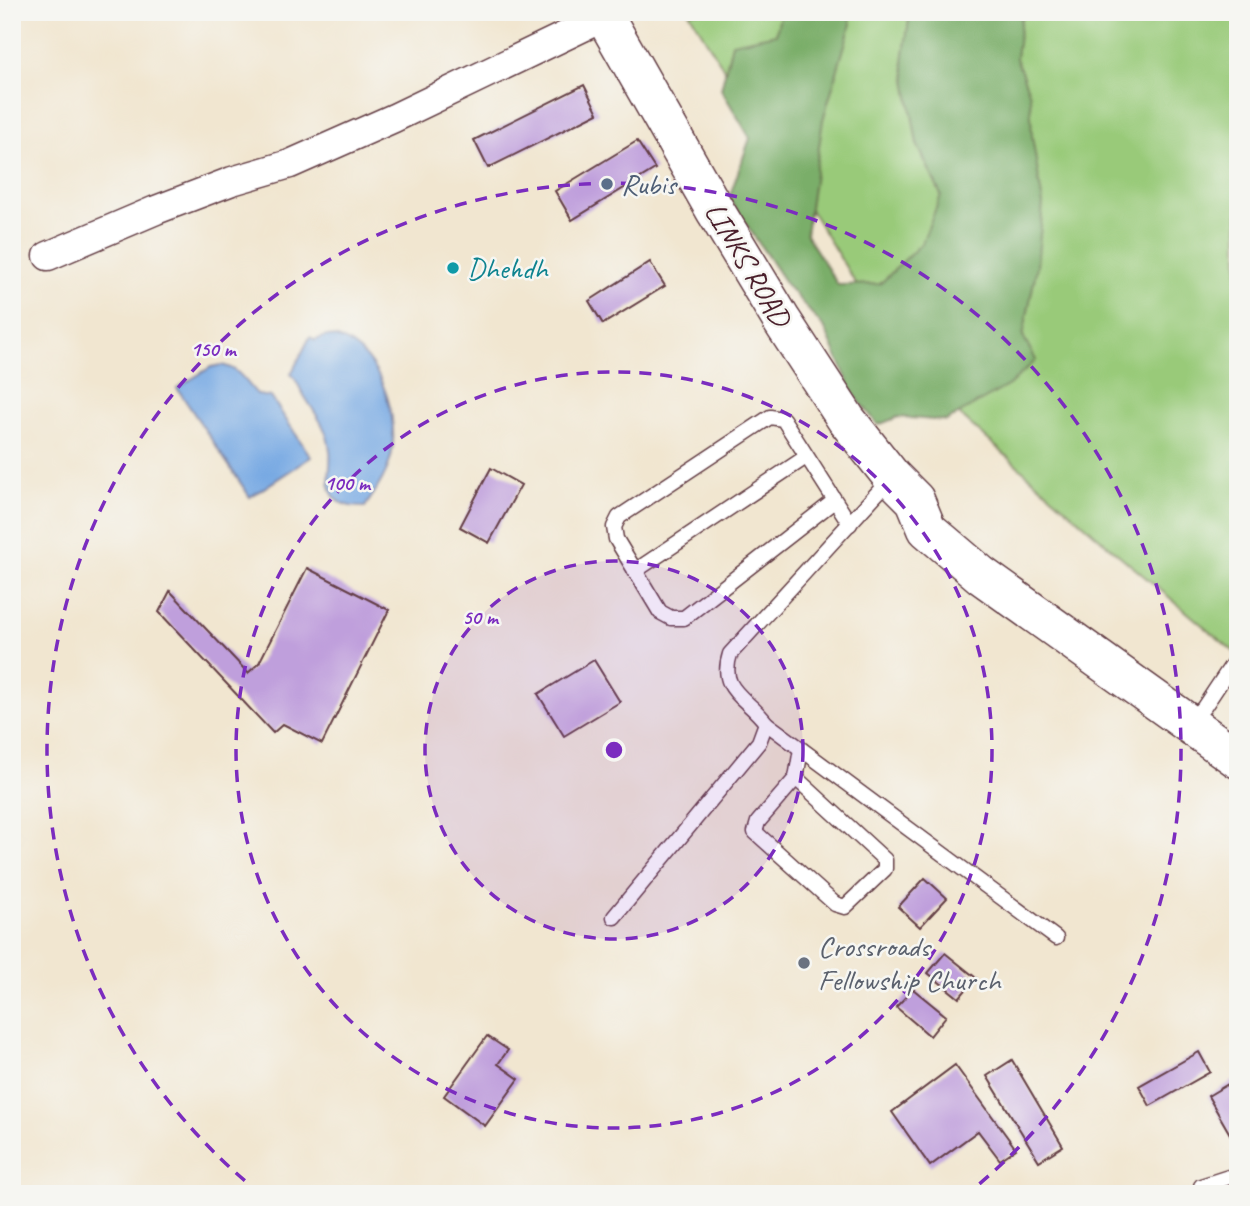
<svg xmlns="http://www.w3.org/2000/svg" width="1250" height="1206" font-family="Caveat,sans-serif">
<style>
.green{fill:#99ca79;stroke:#727452;stroke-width:2}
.forest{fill:#7aae69;stroke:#62664a;stroke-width:2}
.water{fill:#77a9e3;stroke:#606487;stroke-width:2}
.building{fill:#bf9fdc}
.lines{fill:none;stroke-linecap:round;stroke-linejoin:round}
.lane-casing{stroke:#633d44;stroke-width:17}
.street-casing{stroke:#633d44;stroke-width:31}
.secondary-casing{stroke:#633d44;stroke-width:41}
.lane{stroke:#fff;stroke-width:14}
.street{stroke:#fff;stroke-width:28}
.secondary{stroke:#fff;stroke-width:38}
.ring{fill:none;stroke:#7b2cbf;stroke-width:3.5;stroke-dasharray:12 9}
.service-dot{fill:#5c6f8a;stroke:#f6f6f2;stroke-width:2.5}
.culture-dot{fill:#0f9aa8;stroke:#f6f6f2;stroke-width:2.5}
.worship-dot{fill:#6b7280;stroke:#f6f6f2;stroke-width:2.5}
.labels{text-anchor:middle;stroke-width:5;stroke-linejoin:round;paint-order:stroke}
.service-label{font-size:30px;fill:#4e5e75;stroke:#f6f6f2;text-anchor:start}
.street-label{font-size:30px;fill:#4a1f2b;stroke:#f6f6f2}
.culture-label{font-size:30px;fill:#0d838f;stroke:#f6f6f2;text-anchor:start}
.worship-label{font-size:30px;fill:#5b616d;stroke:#f6f6f2;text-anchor:start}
.centre{fill:#7b2cbf;stroke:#f6f6f2;stroke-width:3.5}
.ring-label{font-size:21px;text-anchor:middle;font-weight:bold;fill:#7b2cbf;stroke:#f6f6f2;stroke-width:5;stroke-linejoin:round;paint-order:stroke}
</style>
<rect width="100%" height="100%" fill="#f6f6f2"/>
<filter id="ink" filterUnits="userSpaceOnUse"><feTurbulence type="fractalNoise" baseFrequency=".0143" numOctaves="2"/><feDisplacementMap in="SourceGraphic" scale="14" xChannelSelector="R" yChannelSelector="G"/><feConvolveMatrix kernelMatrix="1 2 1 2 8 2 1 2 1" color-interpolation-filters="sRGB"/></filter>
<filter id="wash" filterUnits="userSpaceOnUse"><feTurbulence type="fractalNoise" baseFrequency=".00686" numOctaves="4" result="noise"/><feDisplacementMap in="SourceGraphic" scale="28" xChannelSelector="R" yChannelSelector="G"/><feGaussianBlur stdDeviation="1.57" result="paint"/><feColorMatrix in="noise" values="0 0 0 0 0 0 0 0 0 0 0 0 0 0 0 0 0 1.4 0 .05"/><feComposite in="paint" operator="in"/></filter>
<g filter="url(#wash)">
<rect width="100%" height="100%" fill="#f1e6d0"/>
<path class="green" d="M689,12H1238V655L1113,550L909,370Z"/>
<path class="forest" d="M781,12H848L851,24L823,120L806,234L838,285L880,284L922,243L941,195L917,144L909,97L903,61L910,12H1022L1016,58L1030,95L1032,136L1043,204L1037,266L1023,336L1036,360L1009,385L946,421L898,417L878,425L853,393L825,329L786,284L729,198L750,138L721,89L732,43L776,34Z"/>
<g class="water">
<path d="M327,336C378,340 404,420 389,464C384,480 374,493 365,507C351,507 339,506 332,493C326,482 332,464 330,451C327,425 314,413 302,392C298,385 297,380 291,374L310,337L315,340Z"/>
<path d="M221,365C240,368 245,382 258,395L271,397L311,457L250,497L177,388L211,367Z"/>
</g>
<g id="blocks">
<g class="building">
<path d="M584,85L598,113L488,168L474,140Z"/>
<path d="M637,141L655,169L572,220L555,191Z"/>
<path d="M650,262L665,286L603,324L589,301Z"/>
<path d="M491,468L521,485L489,543L460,527Z"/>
<path d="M307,568L389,610L322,744L283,724L273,733L159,612L170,591L248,673L259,663Z"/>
<path d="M594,660L620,702L564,736L538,694Z"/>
<path d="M925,878L947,898L920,927L898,907Z"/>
<path d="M945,953L976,978L959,998L928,973Z"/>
<path d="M913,989L946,1016L930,1036L896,1007Z"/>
<path d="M487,1036L508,1050L498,1064L519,1079L485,1126L444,1096Z"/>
<path d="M1199,1052L1210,1072L1150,1106L1139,1086Z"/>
<path d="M1012,1060L1063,1146L1039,1161L987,1076Z"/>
<path d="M955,1065L1016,1149L1000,1160L978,1131L930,1166L892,1112Z"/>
<path d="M1238,1078V1148L1208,1096Z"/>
</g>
</g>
</g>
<g filter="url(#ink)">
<use href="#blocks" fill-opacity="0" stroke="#633d44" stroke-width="2"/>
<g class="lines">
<g class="lane-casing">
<g id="lane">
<path d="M834,501L684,618H671L660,612L616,539L614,527L619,517L770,417L783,419L850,524"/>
<path d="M635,571L806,457"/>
<path d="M766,723L1056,938"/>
<path d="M1189,723L1204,707L1238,656"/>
<path d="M796,778L885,860V869L845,907L835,904L755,832L758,822L796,778L801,749"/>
<path d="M614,917L759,742L766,723C747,697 718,691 730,654L892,477"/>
<path d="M1201,1186L1238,1174"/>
</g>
</g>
<g class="street-casing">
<path id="street" d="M48,256L156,210L232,181L290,164L394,118L604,17"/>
</g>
<g class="secondary-casing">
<path id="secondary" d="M602,12L716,212L782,321L846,419L892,477L915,500L927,529L981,575L1238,759"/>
</g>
<use href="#lane" class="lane"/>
<use href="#street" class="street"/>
<use href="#secondary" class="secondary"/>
</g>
</g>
<circle cx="614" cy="750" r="189" fill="#7b2cbf" fill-opacity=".12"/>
<g class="ring">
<circle cx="614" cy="750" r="189"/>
<circle cx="614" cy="750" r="378"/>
<path d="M261 1194A567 567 0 1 1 967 1194"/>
</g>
<circle class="service-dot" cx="607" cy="184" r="7"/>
<circle class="culture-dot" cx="453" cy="268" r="7"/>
<circle class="worship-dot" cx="804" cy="963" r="7"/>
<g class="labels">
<g class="service-label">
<text x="621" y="194">Rubis</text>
</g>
<g class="street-label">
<text transform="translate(748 264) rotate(59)" y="10">LINKS ROAD</text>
</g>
<g class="culture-label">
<text x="467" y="278">Dhehdh</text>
</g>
<g class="worship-label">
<text x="818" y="956">Crossroads<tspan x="818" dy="34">Fellowship Church</tspan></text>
</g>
</g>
<circle cx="614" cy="750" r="10" class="centre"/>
<g class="ring-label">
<text x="213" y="356">150 m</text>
<text x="347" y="490">100 m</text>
<text x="480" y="624">50 m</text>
</g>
<rect width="1250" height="1206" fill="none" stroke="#f6f6f2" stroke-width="42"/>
</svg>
